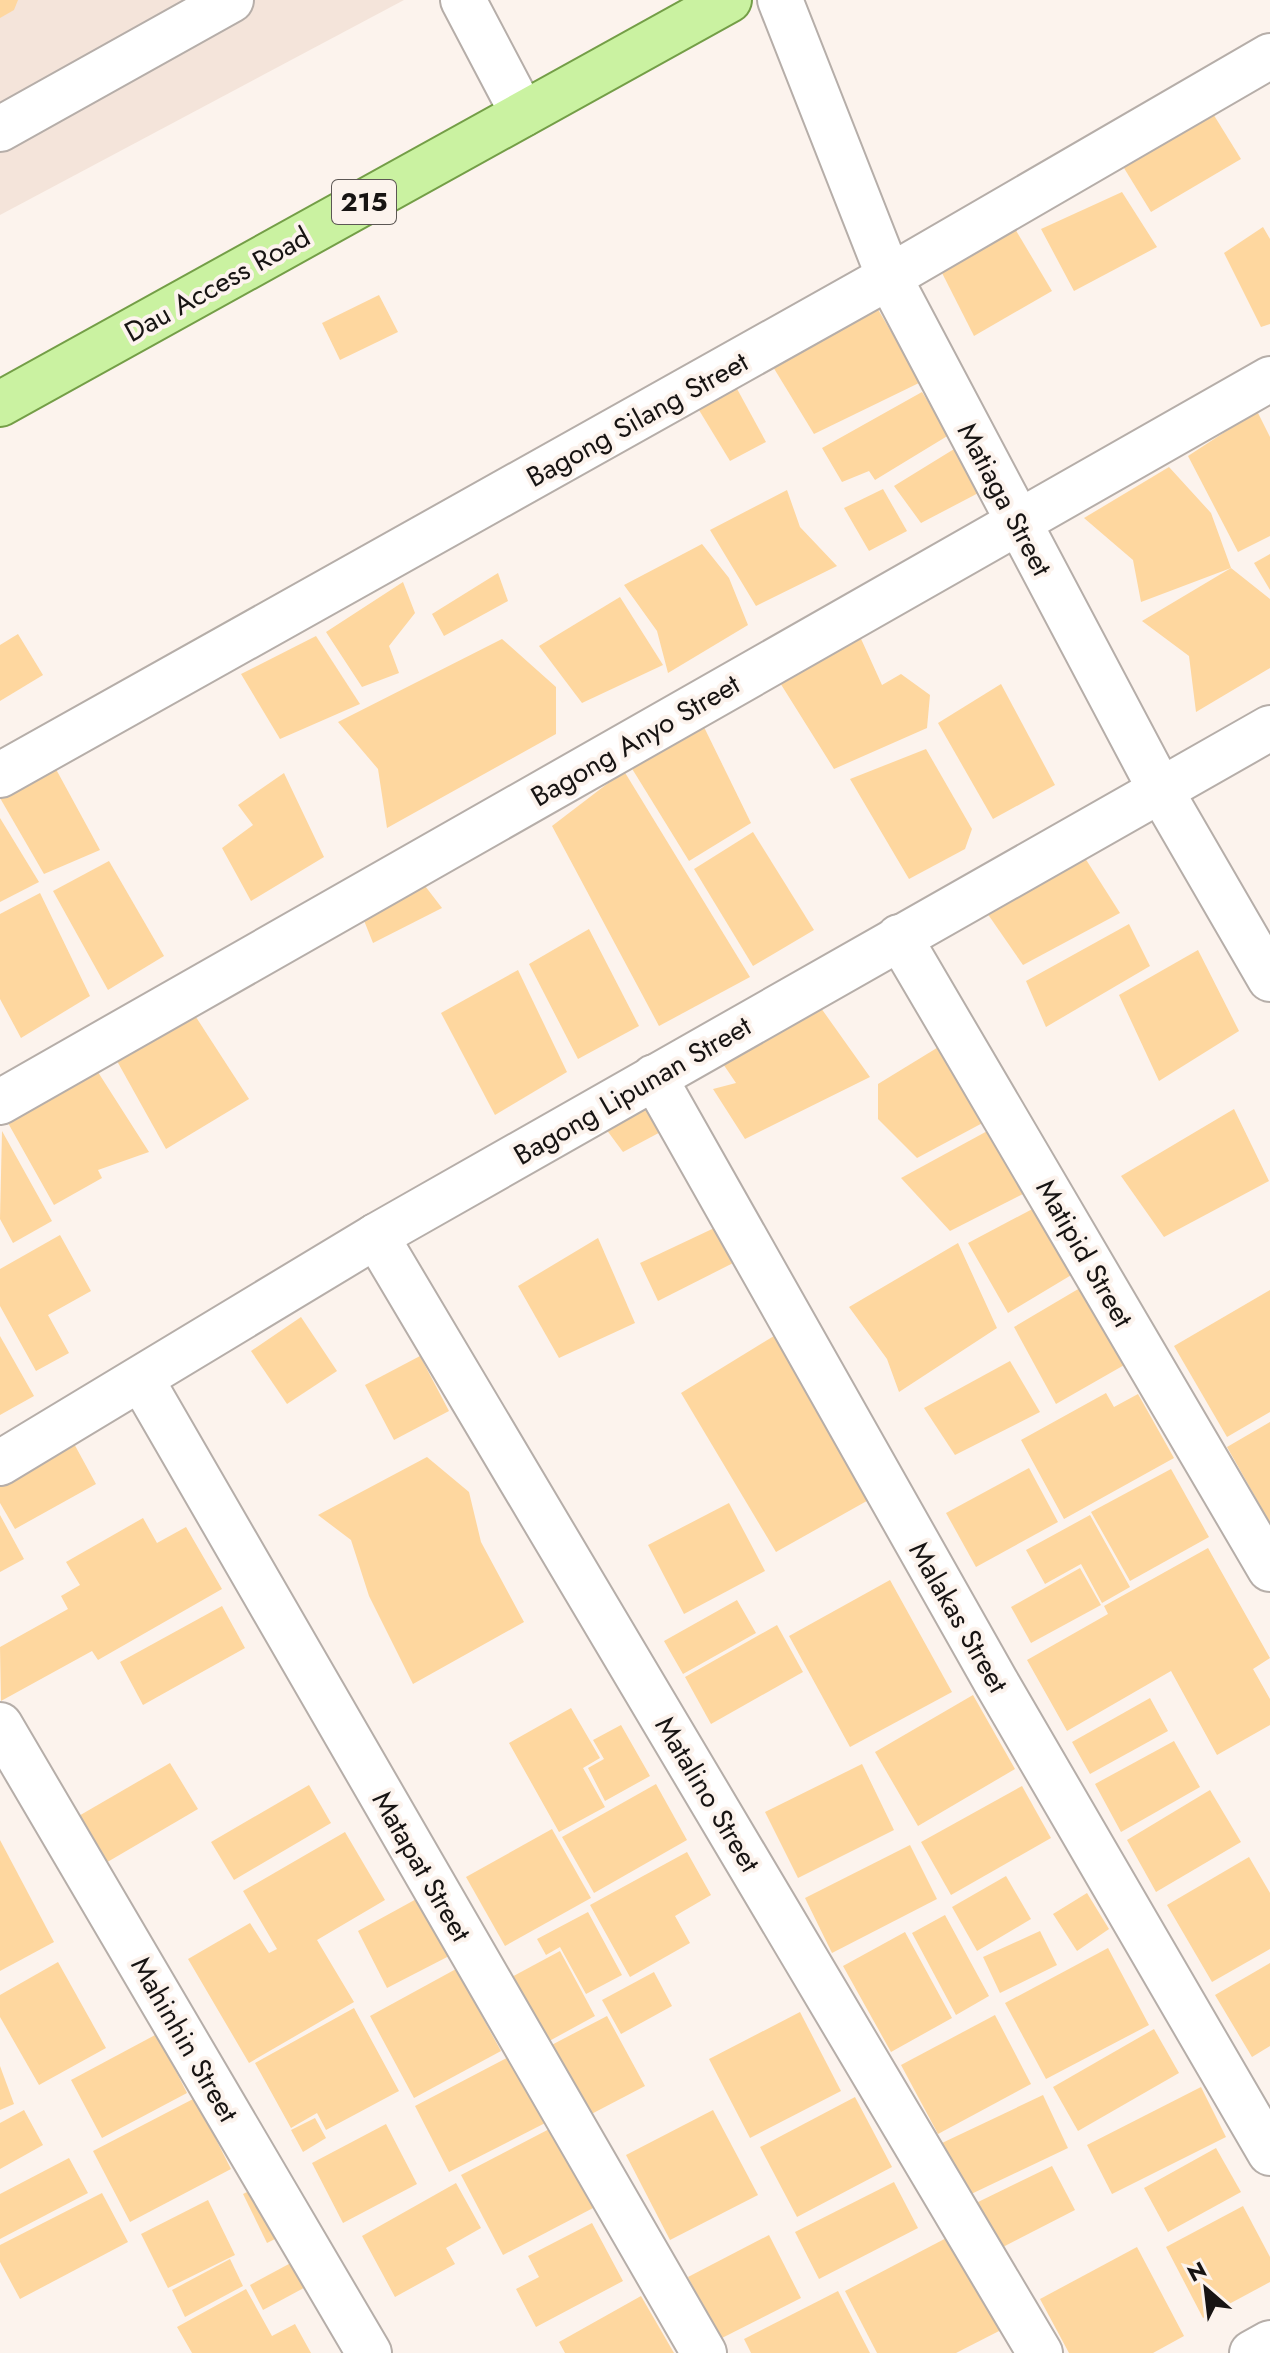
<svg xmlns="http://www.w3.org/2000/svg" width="1270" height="2353" font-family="Jost,sans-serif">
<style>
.built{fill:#f4e4da}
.building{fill:#fed79f}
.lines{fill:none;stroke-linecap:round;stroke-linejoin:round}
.minor-casing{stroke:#b6aea9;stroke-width:48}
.major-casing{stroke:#749e47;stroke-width:48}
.minor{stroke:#fff;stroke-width:44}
.major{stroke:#caf2a1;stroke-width:44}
.labels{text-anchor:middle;stroke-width:8;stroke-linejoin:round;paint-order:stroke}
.shield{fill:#fcf3ed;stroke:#5c5754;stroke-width:2}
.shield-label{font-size:26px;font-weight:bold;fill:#171413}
.street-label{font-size:28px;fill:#171413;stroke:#fcf3ed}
</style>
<rect width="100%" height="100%" fill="#fcf3ed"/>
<path class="built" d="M0,0H404L0,215Z"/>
<g class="building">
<path d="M0,0H18L14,10L0,18Z"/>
<path d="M1207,104L1241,159L1151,212L1116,155Z"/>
<path d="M1122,192L1157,247L1074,291L1041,229Z"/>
<path d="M1011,222L1052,291L974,336L938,265Z"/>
<path d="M1263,227L1270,239V324L1261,327L1224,253Z"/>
<path d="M379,295L398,332L340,360L322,323Z"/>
<path d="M870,296L921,382L814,434L767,357Z"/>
<path d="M730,376L766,442L730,461L691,397Z"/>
<path d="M922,392L949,435L875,480L869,471L842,482L822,448Z"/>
<path d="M1257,411L1270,437V536L1238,552L1188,456Z"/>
<path d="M959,446L986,489L921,523L894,486Z"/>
<path d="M1169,467L1211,513L1231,568L1141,602L1133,560L1084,518Z"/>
<path d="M883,489L907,531L869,551L844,508Z"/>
<path d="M787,490L800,527L837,566L756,606L710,530Z"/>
<path d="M702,544L729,578L748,625L668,673L657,631L624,585Z"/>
<path d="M1270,554V590L1254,563Z"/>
<path d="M1231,568L1270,599V668L1196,712L1189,656L1142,621Z"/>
<path d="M498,573L508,601L444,636L432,614Z"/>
<path d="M403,582L415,613L389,646L399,673L362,687L326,632Z"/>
<path d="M620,597L663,665L582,703L539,646Z"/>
<path d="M857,630L882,685L901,674L930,695L927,728L834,769L777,678Z"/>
<path d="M18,634L43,675L0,701V645Z"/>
<path d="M316,636L360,704L280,739L241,674Z"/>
<path d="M502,639L556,687V734L387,828L378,769L338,722Z"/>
<path d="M1001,684L1055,785L993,819L938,723Z"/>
<path d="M702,723L751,823L689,861L631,767Z"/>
<path d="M926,749L972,829L965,849L909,879L850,779Z"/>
<path d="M51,760L100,850L44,874L0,798V790Z"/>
<path d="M624,771L750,977L659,1026L552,826Z"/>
<path d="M284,773L324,857L251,901L222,848L253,825L238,805Z"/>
<path d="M0,818L39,882L0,902Z"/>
<path d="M753,832L814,930L753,966L694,869Z"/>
<path d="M1085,858L1120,913L1023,965L987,913Z"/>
<path d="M109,861L164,956L108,990L53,891Z"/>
<path d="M422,882L442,908L373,943L363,918Z"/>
<path d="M40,893L90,996L21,1038L0,999V914Z"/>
<path d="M1129,924L1150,966L1046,1027L1026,981Z"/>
<path d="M589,929L639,1026L578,1059L529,964Z"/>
<path d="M1198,950L1239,1031L1159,1081L1119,995Z"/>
<path d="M518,970L567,1072L495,1115L441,1013Z"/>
<path d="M816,1001L870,1077L745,1139L713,1089L736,1083L717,1055Z"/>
<path d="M194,1014L249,1099L166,1149L117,1061Z"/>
<path d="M945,1043L990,1119L917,1158L878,1119V1084Z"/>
<path d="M96,1069L149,1152L98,1170L102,1178L54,1205L8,1123Z"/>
<path d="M647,1094L668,1128L623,1152L603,1125Z"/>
<path d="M1234,1109L1269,1181L1164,1237L1121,1176Z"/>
<path d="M991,1129L1031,1190L950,1231L901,1178Z"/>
<path d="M2,1131L52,1221L13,1243L0,1219Z"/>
<path d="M1038,1206L1078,1271L1008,1313L968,1243Z"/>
<path d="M727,1222L745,1257L658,1301L640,1263Z"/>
<path d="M60,1235L91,1291L48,1315L69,1353L36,1371L0,1306V1269Z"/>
<path d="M598,1238L635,1323L559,1358L518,1286Z"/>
<path d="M958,1243L997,1328L899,1392L887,1359L849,1307Z"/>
<path d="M1085,1285L1133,1360L1056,1404L1014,1327Z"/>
<path d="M1270,1290V1412L1227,1437L1174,1346Z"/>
<path d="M301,1317L337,1371L287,1404L251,1351Z"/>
<path d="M787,1328L881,1493L776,1552L681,1393Z"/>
<path d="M0,1336L34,1396L0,1415Z"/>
<path d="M420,1356L449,1411L394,1440L365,1385Z"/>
<path d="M1010,1361L1040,1412L955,1455L924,1408Z"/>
<path d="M1106,1393L1114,1407L1138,1394L1174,1458L1064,1519L1021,1440Z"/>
<path d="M1270,1422V1523L1227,1447Z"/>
<path d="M72,1440L96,1484L15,1529L0,1503V1481Z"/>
<path d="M427,1457L469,1492L481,1542L524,1622L413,1684L369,1596L351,1540L318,1515Z"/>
<path d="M1029,1468L1058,1522L976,1567L946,1513Z"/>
<path d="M1171,1469L1209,1537L1130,1581L1091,1512Z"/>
<path d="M729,1503L765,1571L684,1614L648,1545Z"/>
<path d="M0,1515L24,1559L0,1572Z"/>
<path d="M1090,1515L1130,1587L1102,1603L1081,1564L1045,1584L1026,1550Z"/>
<path d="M143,1518L157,1543L186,1527L222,1589L98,1660L92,1651L1,1701L0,1647L68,1609L61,1596L80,1585L66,1562Z"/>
<path d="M1208,1548L1270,1658L1253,1669L1270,1699V1725L1217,1755L1171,1671L1067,1731L1027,1660L1108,1614L1104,1606Z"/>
<path d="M1080,1568L1101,1605L1031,1643L1011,1607Z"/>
<path d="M890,1580L952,1692L850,1747L789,1636Z"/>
<path d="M737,1600L756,1633L683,1674L664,1641Z"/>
<path d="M222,1606L245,1648L143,1705L120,1662Z"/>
<path d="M777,1625L803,1672L711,1724L685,1677Z"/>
<path d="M973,1695L1015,1769L918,1826L875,1752Z"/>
<path d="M1150,1698L1168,1731L1090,1774L1072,1742Z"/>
<path d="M571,1708L600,1758L583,1768L605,1807L559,1832L509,1743Z"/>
<path d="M621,1725L650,1776L605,1801L588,1768L604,1759L593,1740Z"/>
<path d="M1174,1741L1200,1787L1121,1832L1095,1784Z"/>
<path d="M170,1763L198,1809L104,1864L77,1817Z"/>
<path d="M862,1764L894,1830L798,1878L765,1812Z"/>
<path d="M656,1784L687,1840L594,1893L562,1837Z"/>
<path d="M309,1785L331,1823L234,1880L211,1842Z"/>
<path d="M1022,1786L1051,1838L951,1895L921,1842Z"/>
<path d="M1210,1790L1241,1842L1156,1892L1127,1840Z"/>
<path d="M552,1829L591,1898L505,1946L466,1877Z"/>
<path d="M345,1832L385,1900L317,1940L354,2002L249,2063L188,1959L250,1923L269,1953L277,1949L243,1891Z"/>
<path d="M0,1840L54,1942L0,1971Z"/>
<path d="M910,1845L937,1899L832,1953L805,1898Z"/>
<path d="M687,1852L711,1895L675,1916L690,1943L630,1977L590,1905Z"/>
<path d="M1249,1857L1270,1893V1949L1212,1982L1167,1905Z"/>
<path d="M1006,1876L1031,1919L977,1951L952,1907Z"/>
<path d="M1087,1893L1109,1929L1077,1951L1053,1914Z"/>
<path d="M420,1897L451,1955L387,1988L358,1931Z"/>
<path d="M588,1912L622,1975L586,1994L560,1947L546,1955L537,1939Z"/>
<path d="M945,1915L989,1996L956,2015L912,1933Z"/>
<path d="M1040,1931L1057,1965L1000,1993L983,1957Z"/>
<path d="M905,1932L952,2018L891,2052L843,1966Z"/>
<path d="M1108,1948L1149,2025L1046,2079L1005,2003Z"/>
<path d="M560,1951L595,2016L531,2051L495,1986Z"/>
<path d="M58,1962L106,2048L39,2085L0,2017V1995Z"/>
<path d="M1270,1963V2046L1252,2057L1215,1995Z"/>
<path d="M456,1969L501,2051L414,2098L370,2016Z"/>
<path d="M654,1972L672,2006L621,2034L602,2000Z"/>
<path d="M354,2008L399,2091L326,2130L317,2113L291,2128L255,2063Z"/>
<path d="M800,2012L841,2091L750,2138L709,2059Z"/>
<path d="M995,2015L1031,2084L938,2134L901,2065Z"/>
<path d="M607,2016L645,2086L580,2120L542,2050Z"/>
<path d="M1154,2029L1179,2073L1078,2131L1053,2087Z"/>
<path d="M157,2034L187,2093L102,2138L71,2080Z"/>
<path d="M518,2052L553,2119L449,2172L415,2106Z"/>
<path d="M0,2066L14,2104L0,2110Z"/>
<path d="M1201,2087L1226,2137L1112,2194L1087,2145Z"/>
<path d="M1043,2095L1068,2148L967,2196L942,2143Z"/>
<path d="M855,2097L892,2167L797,2217L760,2147Z"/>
<path d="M195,2098L231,2169L130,2222L93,2151Z"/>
<path d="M24,2110L43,2145L0,2169V2123Z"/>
<path d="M713,2110L758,2195L670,2240L626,2155Z"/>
<path d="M315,2118L326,2138L303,2152L291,2130Z"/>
<path d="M386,2124L417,2184L343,2223L312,2163Z"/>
<path d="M555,2126L595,2207L503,2255L461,2175Z"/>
<path d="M1216,2148L1241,2192L1168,2232L1144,2188Z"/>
<path d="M69,2158L88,2193L0,2239V2194Z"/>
<path d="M1052,2166L1075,2210L999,2249L976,2203Z"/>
<path d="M267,2182L291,2231L267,2243L243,2194Z"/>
<path d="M894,2182L918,2228L819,2279L795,2232Z"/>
<path d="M456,2183L481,2228L446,2248L455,2264L395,2297L362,2236Z"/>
<path d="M102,2193L128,2242L20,2299L0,2262V2245Z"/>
<path d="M208,2200L235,2255L168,2288L141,2234Z"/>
<path d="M1243,2206L1270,2257V2282L1203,2318L1166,2247Z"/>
<path d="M592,2223L623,2281L536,2327L516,2289L539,2277L528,2256Z"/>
<path d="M954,2234L1003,2329L956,2353H877L845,2291Z"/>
<path d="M769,2235L801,2298L720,2339L688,2277Z"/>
<path d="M1137,2247L1184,2336L1153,2353H1069L1040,2299Z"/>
<path d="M300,2258L313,2283L263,2310L250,2285Z"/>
<path d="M230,2259L243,2286L185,2317L172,2290Z"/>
<path d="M246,2289L272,2336L295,2324L311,2353H192L177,2327Z"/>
<path d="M838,2291L870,2353H751L744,2339Z"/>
<path d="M641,2296L674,2353H565L559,2342Z"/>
</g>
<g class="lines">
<g class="minor-casing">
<g id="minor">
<path d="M463,0L523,114"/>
<path d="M780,0L889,277L1161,791L1270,979"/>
<path d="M0,129L231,0"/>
<path d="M0,775L889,277L1270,56"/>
<path d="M899,937L1270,1569"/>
<path d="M654,1077L996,1682L1270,2153"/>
<path d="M0,1102L1270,379"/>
<path d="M376,1236L1040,2353"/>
<path d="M141,1379L704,2353"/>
<path d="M0,1463L376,1236L1270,728"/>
<path d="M0,1725L369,2353"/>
<path d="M1252,2353L1270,2343"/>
</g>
</g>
<g class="major-casing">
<path id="major" d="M0,404L729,0"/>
</g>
<use href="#minor" class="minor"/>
<use href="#major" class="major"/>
</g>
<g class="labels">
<rect class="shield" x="332" y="180" width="64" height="44" rx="6"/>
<g class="shield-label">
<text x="364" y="211">215</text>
</g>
<g class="street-label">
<text transform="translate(217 284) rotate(-29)" y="10">Dau Access Road</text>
<text transform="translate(637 419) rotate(-29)" y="10">Bagong Silang Street</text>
<text transform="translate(1005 499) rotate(62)" y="10">Matiaga Street</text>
<text transform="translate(635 740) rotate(-30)" y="10">Bagong Anyo Street</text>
<text transform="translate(632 1090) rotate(-30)" y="10">Bagong Lipunan Street</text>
<text transform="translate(1085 1253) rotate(60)" y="10">Matipid Street</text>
<text transform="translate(959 1617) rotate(60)" y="10">Malakas Street</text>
<text transform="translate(708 1794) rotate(59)" y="10">Matalino Street</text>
<text transform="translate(422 1866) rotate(60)" y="10">Matapat Street</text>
<text transform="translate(185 2039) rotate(60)" y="10">Mahinhin Street</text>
</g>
</g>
<g transform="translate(1206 2289) rotate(332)" stroke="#fcf3ed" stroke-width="6" paint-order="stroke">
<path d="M0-6L14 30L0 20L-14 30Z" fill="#171413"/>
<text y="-12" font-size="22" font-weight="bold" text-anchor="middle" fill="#171413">N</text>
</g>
</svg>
